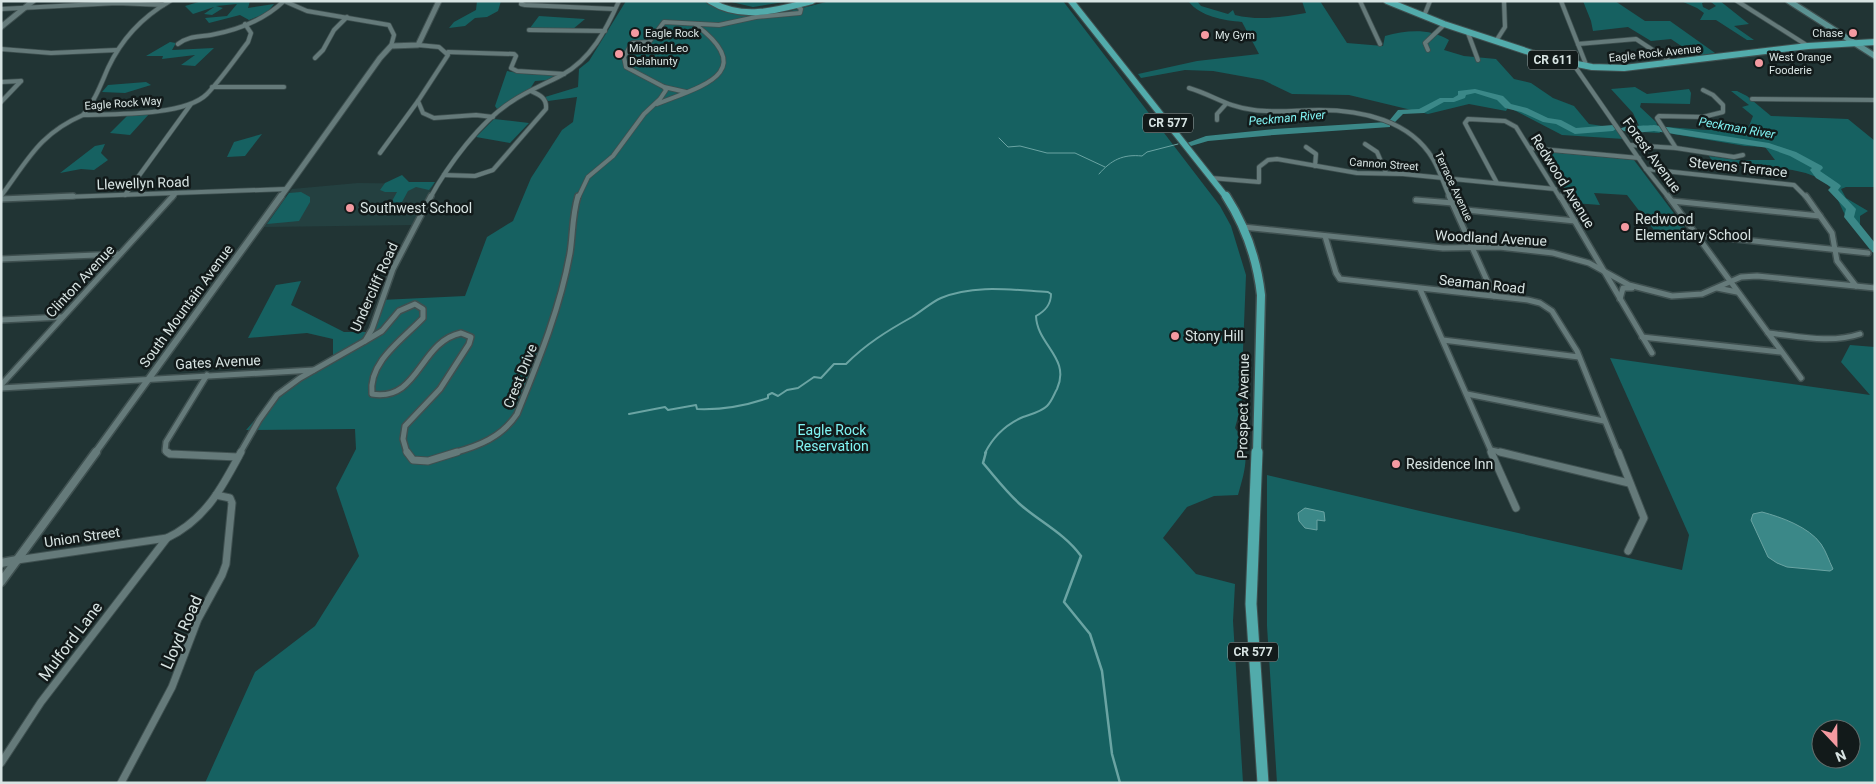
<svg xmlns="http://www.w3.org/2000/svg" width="1876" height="784" font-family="Roboto,sans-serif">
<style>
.built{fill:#244040}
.green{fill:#166161;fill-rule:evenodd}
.water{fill:#3b8888;stroke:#6aa4a3}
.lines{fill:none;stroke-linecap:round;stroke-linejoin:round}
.stream-far2{stroke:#6aa4a3;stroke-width:1}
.stream-far1{stroke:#6aa4a3;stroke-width:2}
.stream{stroke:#6aa4a3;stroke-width:2.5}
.river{fill:#3b8888;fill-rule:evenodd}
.minor-far2-casing{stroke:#3f5050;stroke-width:5.5}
.minor-far1-casing{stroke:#3f5050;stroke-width:8}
.minor-casing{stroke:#3f5050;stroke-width:9}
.tertiary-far2-casing{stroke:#3f5050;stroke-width:7}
.tertiary-far1-casing{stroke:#3f5050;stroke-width:9}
.tertiary-casing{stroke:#3f5050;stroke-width:11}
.secondary-casing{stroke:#3f5050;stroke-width:8}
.primary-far2-casing{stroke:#3f5050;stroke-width:8}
.primary-far1-casing{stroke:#3f5050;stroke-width:11}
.primary-casing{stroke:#3f5050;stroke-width:13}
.minor-far2{stroke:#657a7a;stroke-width:4}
.minor-far1{stroke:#657a7a;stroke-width:5}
.minor{stroke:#657a7a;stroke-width:7}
.tertiary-far2{stroke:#657a7a;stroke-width:5}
.tertiary-far1{stroke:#657a7a;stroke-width:6}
.tertiary{stroke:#657a7a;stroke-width:8}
.secondary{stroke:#5b9292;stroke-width:5.5}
.primary-far2{stroke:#52abab;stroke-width:6}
.primary-far1{stroke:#52abab;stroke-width:8}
.primary{stroke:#52abab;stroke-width:11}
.poi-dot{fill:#f49aa1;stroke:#121a1a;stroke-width:2}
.labels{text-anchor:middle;stroke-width:5;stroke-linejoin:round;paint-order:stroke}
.far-poi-label{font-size:11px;fill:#d8e4e3;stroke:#121a1a;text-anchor:start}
.far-street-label{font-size:11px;fill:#d8e4e3;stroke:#121a1a}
.shield{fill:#121a1a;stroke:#9da7a7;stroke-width:1}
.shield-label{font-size:12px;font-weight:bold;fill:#d8e4e3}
.far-water-label{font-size:12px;font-style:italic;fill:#81f4f4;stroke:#121a1a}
.street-label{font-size:14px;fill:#d8e4e3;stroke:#121a1a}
.poi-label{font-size:14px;fill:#d8e4e3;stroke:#121a1a;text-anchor:start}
.park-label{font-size:14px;fill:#80f4f3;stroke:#121a1a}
.near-street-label{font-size:16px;fill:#d8e4e3;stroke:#121a1a}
</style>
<rect width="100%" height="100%" fill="#213434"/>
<path class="built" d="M358,183L434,184L413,225L264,227L292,189Z"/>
<g class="green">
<path d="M202,1H250L248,8L274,4L267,13L249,20L240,15L209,23L205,18L227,16L237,4L216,6L223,8L212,15L204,14L214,7L193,14L185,6Z"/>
<path d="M477,1H501L498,11L487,17L475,18L465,26L449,28L454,22L476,10Z"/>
<path d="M626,1H711L714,6L782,13L830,1H1063L1220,206L1231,226L1246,275L1242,374L1245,382L1241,390L1242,402L1235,428C1252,450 1245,470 1238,495L1214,496L1187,507L1163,538L1196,574L1235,584L1233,621L1243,783H205L255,672L315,626L359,556L336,488L356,449L355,429L246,430L279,392L333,363V339L307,333L248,338L276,285L301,281L291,305L344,332H368L381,300L465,296L487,237L513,221L531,178L562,130L573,122L577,97L548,101L545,97L578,87L579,69L589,61Z"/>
<path d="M727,1H790L753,7Z"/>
<path d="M1188,1H1197L1201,6L1228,14L1233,10L1235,15C1259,21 1282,17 1306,13L1302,1H1320L1347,43L1383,46L1385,36C1407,30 1429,28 1449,40L1444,50L1464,56L1496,59L1514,79L1531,83L1553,98L1574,106L1589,124L1617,128L1624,139L1562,135L1508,107L1506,111L1469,104L1428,114L1349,95L1292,94L1263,80L1213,71L1185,70L1141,78L1138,74L1197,61L1259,54L1242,22C1223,20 1201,17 1188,1Z"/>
<path d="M1583,1H1615L1645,21H1670L1715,53L1696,56L1671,39L1651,41L1628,27L1593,31L1591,21Z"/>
<path d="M1681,1H1706L1702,3L1703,7L1709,10L1716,6L1711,2L1720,1L1749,24L1734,26L1754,40H1747L1716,20H1700L1704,13L1697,8Z"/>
<path d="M539,16L585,19L573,29L530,28Z"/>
<path d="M170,42L176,43L172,50L214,48L195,66L181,65L195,55L162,59L163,56H146Z"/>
<path d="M507,71L524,74L555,75L548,80L535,81L530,89L497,109L495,106Z"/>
<path d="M146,82L151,85L125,93L102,92L108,85Z"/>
<path d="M1635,87L1647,94L1689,89L1691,93L1690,104L1641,103L1640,107L1656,122L1660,133L1642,132L1633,113L1611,89Z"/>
<path d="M1731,91H1737L1747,96L1771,116L1848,119L1875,141V187H1846L1841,189L1846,198L1868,211L1860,216V224L1853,227C1842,215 1839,195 1827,184C1803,163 1745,168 1714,164L1709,156L1737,160H1775L1765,147L1745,146L1673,134L1667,127L1706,130L1732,128L1730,125L1736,123L1749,126L1753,116L1742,107L1749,105Z"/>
<path d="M150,113L130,135L110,133L129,114Z"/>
<path d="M494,119L529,123L510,143L476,137Z"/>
<path d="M262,134L245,156L227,157L234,142Z"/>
<path d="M105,144L101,153L108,160L94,170L81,169L60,173L95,146Z"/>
<path d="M1538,151L1634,160L1691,236L1657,234L1627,195L1594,193L1600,205L1574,203Z"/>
<path d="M402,175L409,182H435L429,190L416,187L408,191L402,202L391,203L397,192H385L380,190L385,183Z"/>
<path d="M301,192L310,197V202L299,221L267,224L289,193Z"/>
<path d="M1850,345L1875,347V783H1277L1267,626V475L1420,511L1682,570L1689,535L1610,358L1870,395L1841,362ZM1821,729H1851V759H1821Z"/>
</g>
<g class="water">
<path d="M1305,508L1324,512L1325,521L1317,520V530L1305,528L1299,521L1298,513Z"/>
<path d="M1762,512C1781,517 1809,527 1821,544C1826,551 1829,561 1833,569L1830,571L1787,567L1777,563L1768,557L1751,520L1753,514Z"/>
</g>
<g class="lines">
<g class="stream-far2">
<path d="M999,138L1008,147L1020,146L1047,153H1075L1105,167"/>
<path d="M1099,174C1111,160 1123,154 1142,156L1147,152L1178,144"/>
</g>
<path class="stream-far1" d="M629,414L665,407L668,410L696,405L697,409C722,410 745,406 768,398V395L772,393L778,396L787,390L798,388L814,377L821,378L834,364H846C866,344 887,331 912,317C922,311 930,303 941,298C974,284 1013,290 1048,292L1051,294C1051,305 1045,311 1036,316C1037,345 1071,358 1057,389C1054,394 1052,401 1047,406C1041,412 1031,414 1023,417C1007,424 993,437 985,453"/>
<path class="stream" d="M986,452L983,463C996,478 1007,493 1022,506C1042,523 1065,534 1081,556L1064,602L1090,634L1102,671L1112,754L1120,783"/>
<g class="river">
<path d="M1475,89L1503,96L1511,104L1527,108L1548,118L1561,120L1576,128L1613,125L1617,128L1613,131L1575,134L1556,124L1543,122L1521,112L1505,108L1497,100L1475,93L1466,95L1465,98L1454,102H1444L1424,113L1403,114L1393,124L1389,121L1398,110L1419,109L1440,98H1453L1458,95V91Z"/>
<path d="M1387,122L1390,123V127L1274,135L1208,141L1191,146L1187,143L1206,136L1274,129Z"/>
<path d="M1654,125L1769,143L1796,152L1822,166L1823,168L1820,171L1839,184L1841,186L1838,190L1856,209L1854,217L1875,243V253L1872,252L1844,217L1846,209L1828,190L1831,187L1816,178L1810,170L1812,168L1790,156L1768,148L1654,131C1643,132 1629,135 1620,129C1625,125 1645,126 1654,125Z"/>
</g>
<g class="minor-far2-casing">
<g id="minor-far2">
<path d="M284,1L307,11L389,25L394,35L391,46"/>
<path d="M522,1L521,4L525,5L614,9"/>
<path d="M1360,1L1380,44"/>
<path d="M1561,1L1587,67"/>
<path d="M1737,1L1808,46"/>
<path d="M1,9L117,3L163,5"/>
<path d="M1424,16L1430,1"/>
<path d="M529,30L605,31"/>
<path d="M1468,33L1478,60"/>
<path d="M1496,41L1505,27L1504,1"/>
<path d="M178,44C188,36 199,37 211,35C238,30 264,20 284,1"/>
<path d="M1578,44L1636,39L1671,62"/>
<path d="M418,45L439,47L448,55L418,101L423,113L434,118L476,115L493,117"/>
<path d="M1,49L51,53L117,50"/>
<path d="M1428,50L1425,43L1445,24"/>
<path d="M448,52L514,54L516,56L511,68L517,71L564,74"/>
<path d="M315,58L323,50L334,30L347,17"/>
<path d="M1576,65V68L1646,169L1669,198"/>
<path d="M1,82L21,81"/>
<path d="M212,87H284"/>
<path d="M1189,88C1213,95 1227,107 1254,110C1275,113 1297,110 1319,110C1361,110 1410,120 1433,159C1440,171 1444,185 1450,198"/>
<path d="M686,92L664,87L626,67L624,57L632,43L649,42L664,22L719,25L756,17L800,13L801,9L796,5"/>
<path d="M1752,99L1875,100"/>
<path d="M1,102L21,81"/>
<path d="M657,104C699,87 760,73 696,25"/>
<path d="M83,115C95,101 101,84 108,68C122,38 142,17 170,1"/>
<path d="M1217,120V114L1226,104"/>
<path d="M1365,144L1377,152L1386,173"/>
<path d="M1630,145L1676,148L1734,157L1743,155"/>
<path d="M1306,147L1316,154L1315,166"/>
<path d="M1530,148L1639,158"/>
<path d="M1676,148L1657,118L1659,116L1703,117L1723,112V105L1713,95L1703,90"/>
<path d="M380,153L418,101"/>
<path d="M1646,169L1794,185L1807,198"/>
<path d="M444,175L475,176L493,170L546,109C547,98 540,95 531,91"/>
<path d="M1211,178L1259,182V167L1268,160L1277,159L1357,173L1403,174L1555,189"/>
<path d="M1497,183L1465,123L1468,119L1505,121L1516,127L1560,198"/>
<path d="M125,195L191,104"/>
<path d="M1,196C28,160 39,134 83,115C114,114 185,116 207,94C222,78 235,59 248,42L251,33L245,24"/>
<path d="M37,198L286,189"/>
<path d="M172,198L176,193"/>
<path d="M430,198C448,165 480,122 511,102C527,91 545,84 562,75C591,59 606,30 619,1"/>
<path d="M578,198L588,177L613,156L644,114L660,99L666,90L664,87"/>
</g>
</g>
<g class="minor-far1-casing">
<g id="minor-far1">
<path d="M1449,196L1494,296"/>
<path d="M1560,196L1652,353"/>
<path d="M1668,196L1801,378"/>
<path d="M1806,196L1832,233L1837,261L1856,286"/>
<path d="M1,199L73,196"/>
<path d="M1416,200L1453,203"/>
<path d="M1672,201L1820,216"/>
<path d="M1456,209L1575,221"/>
<path d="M1243,227L1443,248L1499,247L1553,253L1589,263L1629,285L1672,296L1702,294L1741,277L1757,276L1875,288"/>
<path d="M1698,235L1868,253"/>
<path d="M1325,236L1336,273L1340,279L1528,300L1540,303L1552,311L1577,351L1618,453"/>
<path d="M1,259L120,254"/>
<path d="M1717,288L1737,292"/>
<path d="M1420,289L1492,453"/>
<path d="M1620,299L1623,288H1632"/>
<path d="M1,320L62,317"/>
<path d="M1768,333C1798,336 1830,344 1860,334"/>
<path d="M1642,337L1781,352"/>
<path d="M1443,340L1579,357"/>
<path d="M365,341L382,331L399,311L415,304L423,309V318C403,339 368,362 372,394C419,402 419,342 461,333L471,337L469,344L440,389L405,426L403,439L407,453"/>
<path d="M1,385L173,196"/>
<path d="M1,388L314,370"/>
<path d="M1467,394L1604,421"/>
<path d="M1491,450L1505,453"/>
<path d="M169,453L165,451L166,442L207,375"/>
<path d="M240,453L259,420L277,395L300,378L365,341L372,329L393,269L431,196"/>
<path d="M453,453C479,446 502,437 517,414C538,362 560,309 570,253C573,234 572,216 578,196"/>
</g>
</g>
<g class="minor-casing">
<g id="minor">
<path d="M167,452L170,454L238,457"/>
<path d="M407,452L413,460L428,461L457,452"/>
<path d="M1491,452L1516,508"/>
<path d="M1500,452L1629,483"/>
<path d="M1618,452L1644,518L1628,551"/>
<path d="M17,560L167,538C205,520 222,488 241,452"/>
<path d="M1,763L41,702L167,538"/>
<path d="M121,783L172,687L198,619L222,575L226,564L232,503L230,498L216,495"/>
</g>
</g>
<g class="tertiary-far2-casing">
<g id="tertiary-far2">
<path d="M1,27L33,1"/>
<path d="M280,198L380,58L391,46L418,45L439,1"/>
</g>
</g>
<g class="tertiary-far1-casing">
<path id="tertiary-far1" d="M95,453L281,196"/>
</g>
<g class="tertiary-casing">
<g id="tertiary">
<path d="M1,563L17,560"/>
<path d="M1,582L96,452"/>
</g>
</g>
<g class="secondary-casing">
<path id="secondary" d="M1789,1L1875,56"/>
</g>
<g class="primary-far2-casing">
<g id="primary-far2">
<path d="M710,1C742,21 778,10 812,1"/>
<path d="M1071,1L1227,198"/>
<path d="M1387,1L1444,24L1532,53L1562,61L1592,67L1624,68L1808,46L1875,42"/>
</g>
</g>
<g class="primary-far1-casing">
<path id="primary-far1" d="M1226,196C1246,227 1257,259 1261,295L1257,453"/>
</g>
<g class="primary-casing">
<path id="primary" d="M1257,452L1251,604L1263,783"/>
</g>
<use href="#minor-far2" class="minor-far2"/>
<use href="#minor-far1" class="minor-far1"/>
<use href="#minor" class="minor"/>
<use href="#tertiary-far2" class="tertiary-far2"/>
<use href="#tertiary-far1" class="tertiary-far1"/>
<use href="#tertiary" class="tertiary"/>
<use href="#secondary" class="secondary"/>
<use href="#primary-far2" class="primary-far2"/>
<use href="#primary-far1" class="primary-far1"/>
<use href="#primary" class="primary"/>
</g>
<g class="poi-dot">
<circle cx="635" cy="33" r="5"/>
<circle cx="1853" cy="33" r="5"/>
<circle cx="1205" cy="35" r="5"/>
<circle cx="619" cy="54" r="5"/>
<circle cx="1759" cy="63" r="5"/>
<circle cx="350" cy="208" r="5"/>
<circle cx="1625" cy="227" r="5"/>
<circle cx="1175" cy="336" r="5"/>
<circle cx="1396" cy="464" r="5"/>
</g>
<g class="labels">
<g class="far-poi-label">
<text x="645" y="37">Eagle Rock</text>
<text x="1843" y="37" text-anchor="end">Chase</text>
<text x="1215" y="39">My Gym</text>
<text x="629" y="52">Michael Leo<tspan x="629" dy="13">Delahunty</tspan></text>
<text x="1769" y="61">West Orange<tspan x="1769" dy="13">Fooderie</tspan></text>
</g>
<g class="far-street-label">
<text transform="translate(1655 53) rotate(-6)" y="4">Eagle Rock Avenue</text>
<text transform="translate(123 103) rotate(-4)" y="4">Eagle Rock Way</text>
<text transform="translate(1384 164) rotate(4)" y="4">Cannon Street</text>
<text transform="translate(1454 186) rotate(65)" y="4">Terrace Avenue</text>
</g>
<g class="shield">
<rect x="1528" y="50.5" width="50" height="19" rx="4"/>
<rect x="1143" y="113.5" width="50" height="19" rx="4"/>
<rect x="1228" y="642.5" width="50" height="19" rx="4"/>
</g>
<g class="shield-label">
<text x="1553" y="64">CR 611</text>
<text x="1168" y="127">CR 577</text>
<text x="1253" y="656">CR 577</text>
</g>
<g class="far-water-label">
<text transform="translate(1287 118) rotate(-5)" y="4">Peckman River</text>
<text transform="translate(1737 128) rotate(10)" y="4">Peckman River</text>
</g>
<g class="street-label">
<text transform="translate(1652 155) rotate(54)" y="5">Forest Avenue</text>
<text transform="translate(1738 167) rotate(6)" y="5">Stevens Terrace</text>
<text transform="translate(1563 181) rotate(58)" y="5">Redwood Avenue</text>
<text transform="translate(143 183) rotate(-2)" y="5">Llewellyn Road</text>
<text transform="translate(1491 238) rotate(3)" y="5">Woodland Avenue</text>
<text transform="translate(80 281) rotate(-47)" y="5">Clinton Avenue</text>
<text transform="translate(1482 284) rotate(6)" y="5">Seaman Road</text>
<text transform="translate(374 287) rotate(-66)" y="5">Undercliff Road</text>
<text transform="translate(186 306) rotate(-54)" y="5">South Mountain Avenue</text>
<text transform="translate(218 362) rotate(-3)" y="5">Gates Avenue</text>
<text transform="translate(520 376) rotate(-68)" y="5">Crest Drive</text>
<text transform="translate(1243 406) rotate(-89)" y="5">Prospect Avenue</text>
<text transform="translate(82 537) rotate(-8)" y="5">Union Street</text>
</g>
<g class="poi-label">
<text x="360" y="213">Southwest School</text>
<text x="1635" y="224">Redwood<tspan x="1635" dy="16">Elementary School</tspan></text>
<text x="1185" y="341">Stony Hill</text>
<text x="1406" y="469">Residence Inn</text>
</g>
<g class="park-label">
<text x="832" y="435">Eagle Rock<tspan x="832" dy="16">Reservation</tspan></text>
</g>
<g class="near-street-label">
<text transform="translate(181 632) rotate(-66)" y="6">Lloyd Road</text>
<text transform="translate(70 641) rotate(-53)" y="6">Mulford Lane</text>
</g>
</g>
<rect width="1876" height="784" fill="none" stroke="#d8e4e3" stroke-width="5"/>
<g transform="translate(1836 744) rotate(158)"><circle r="24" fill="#121a1a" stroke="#616b6a"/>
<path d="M0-4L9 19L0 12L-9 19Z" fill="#f49aa1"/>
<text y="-8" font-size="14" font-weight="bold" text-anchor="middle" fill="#d8e4e3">N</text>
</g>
</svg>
